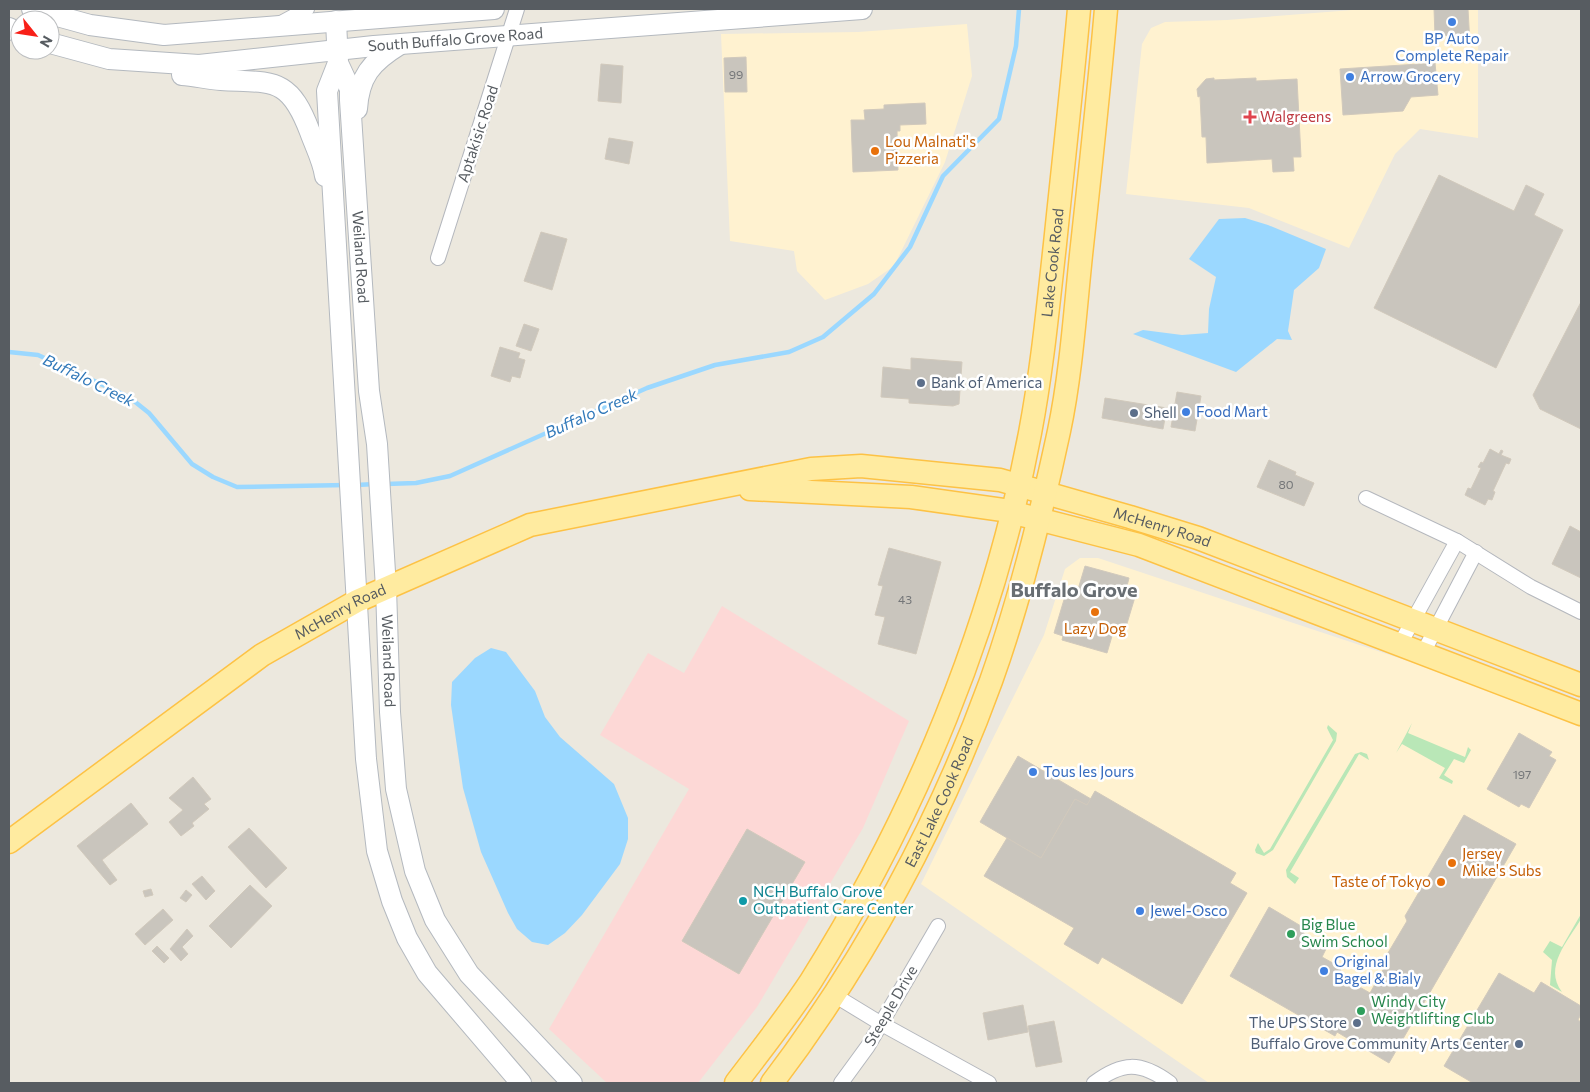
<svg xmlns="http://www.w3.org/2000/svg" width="1590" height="1092" font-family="Commissioner,sans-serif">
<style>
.commercial{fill:#fff2d0}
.medical{fill:#fdd8d6}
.green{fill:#b9e7b7}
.water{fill:#9bd8ff}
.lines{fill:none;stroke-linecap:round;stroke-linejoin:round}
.stream{stroke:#9bd8ff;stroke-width:4.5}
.building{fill:#c9c5bd;stroke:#d1c9bc}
.minor-casing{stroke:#b4b7bd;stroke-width:16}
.secondary-casing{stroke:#b4b9bf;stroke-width:22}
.primary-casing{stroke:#fdc245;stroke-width:25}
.minor{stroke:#fff;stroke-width:14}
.secondary{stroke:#fff;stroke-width:20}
.primary{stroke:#ffeba0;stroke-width:22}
.shop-dot{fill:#3f7fe0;stroke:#fff;stroke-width:2}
.health-dot{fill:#e0444e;stroke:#fff;stroke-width:2}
.food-dot{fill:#e8710a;stroke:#fff;stroke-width:2}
.service-dot{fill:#5c6f8a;stroke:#fff;stroke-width:2}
.culture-dot{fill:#0f9aa8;stroke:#fff;stroke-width:2}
.leisure-dot{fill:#2e9e5b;stroke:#fff;stroke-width:2}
.labels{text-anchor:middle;stroke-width:5;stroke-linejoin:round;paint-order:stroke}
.number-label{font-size:12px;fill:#747678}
.shop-label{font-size:15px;fill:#366cbe;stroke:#fff;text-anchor:start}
.street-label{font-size:15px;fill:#575c61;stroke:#fff}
.health-label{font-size:15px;fill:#be3a42;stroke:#fff;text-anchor:start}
.food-label{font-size:15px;fill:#c56008;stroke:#fff;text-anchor:start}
.service-label{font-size:15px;fill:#4e5e75;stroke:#fff;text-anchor:start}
.culture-label{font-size:15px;fill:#0d838f;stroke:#fff;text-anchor:start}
.leisure-label{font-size:15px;fill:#27864d;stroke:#fff;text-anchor:start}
.water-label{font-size:16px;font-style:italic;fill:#3078b9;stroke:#fff}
.district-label{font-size:20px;font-weight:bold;fill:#686e73;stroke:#fff}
</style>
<rect width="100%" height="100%" fill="#ece8de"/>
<g class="commercial">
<path d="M1365,9H1478V138L1420,129L1395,154L1349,248L1249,208L1126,194L1142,44L1151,28L1165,22L1227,20Z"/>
<path d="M967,24L972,76L945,162L894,266L868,284L825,300L797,271L794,251L730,241L721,34L858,32Z"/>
<path d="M1080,558H1098L1417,664L1581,724V1083H1209L921,884L1044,635L1065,569Z"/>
</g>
<path class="medical" d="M722,606L909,721L863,828L757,1007L698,1083H607L549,1029L689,789L600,735L648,653L684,673Z"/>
<g class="green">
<path d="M1412,723L1408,733L1465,757L1468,747L1471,750L1464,763L1454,759L1444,775L1453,781L1452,784L1439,778L1445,768L1402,744L1396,753Z"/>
<path d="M1328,725L1337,733L1336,741L1273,850L1264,856L1256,853L1255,850L1258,843L1264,853L1270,849L1333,740L1327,728Z"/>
<path d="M1361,752L1367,754L1369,760L1359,754L1290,872L1299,878L1295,884L1287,877L1286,870L1355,754Z"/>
<path d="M1581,914V919C1568,941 1543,967 1562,992L1550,985L1552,960L1543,952L1550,941L1562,947Z"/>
</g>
<g class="water">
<path d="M1245,218L1268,225L1326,249L1319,268L1294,290L1288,331L1292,340L1277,339L1236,372L1133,334L1143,330L1182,335L1208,333L1209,309L1216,277L1189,259L1219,219Z"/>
<path d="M491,648L506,652L535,691L545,717L560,737L614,784L628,818V839L620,864L582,915L565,933L548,945L532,942L517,929L508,913L481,852L463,788L451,705L452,682L475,658Z"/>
</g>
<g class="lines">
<g class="stream">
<path d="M9,352L38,355L129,397L149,413L192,464L213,477L237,487L346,485"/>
<path d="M386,484L416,483L450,476L647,388L715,365L789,352L823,337L874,294L910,247L943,176L999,119L1016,46L1019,9"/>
<path d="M356,485L376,484"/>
</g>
</g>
<g class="building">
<path d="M1434,9H1468L1470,45H1460V35L1435,36Z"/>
<path d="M746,57L747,92H725L724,58Z"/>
<path d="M1435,63L1438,95L1411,97L1403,111L1343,115L1340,69Z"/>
<path d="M601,64L623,66L621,103L598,101Z"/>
<path d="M1214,78V80L1256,78V81L1297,79L1301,157H1293L1294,171L1273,172L1272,159L1207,163L1206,137H1202L1200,96L1198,97L1197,89L1206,79Z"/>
<path d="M925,103L926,124L900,125V131H897L898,170L853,172L851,120H865L864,110L884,109V105Z"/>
<path d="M609,138L633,142L629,164L605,159Z"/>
<path d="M1439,175L1514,211L1526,185L1544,194L1534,215L1563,230L1496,368L1374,308Z"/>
<path d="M541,232L567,239L552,290L524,281Z"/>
<path d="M1581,302V429L1540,409L1533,395Z"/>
<path d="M524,324L539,329L531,351L516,346Z"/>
<path d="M500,347L520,353L518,358L525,360L520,378L512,376L510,382L491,376Z"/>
<path d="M911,358L962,362L959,404L953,406L909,403V399L881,397L883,367L911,370Z"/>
<path d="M1177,392L1201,396L1195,431L1171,427Z"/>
<path d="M1105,398L1167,408L1163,429L1102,418Z"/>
<path d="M1490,449L1499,454L1501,450L1503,451L1501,455L1511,459L1509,464L1506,463L1493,491L1495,492L1492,500L1488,499L1485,505L1465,495L1468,488L1471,489L1481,468L1478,467L1481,462L1483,463Z"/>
<path d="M1269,460L1296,472L1295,475L1314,483L1304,506L1257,487Z"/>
<path d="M1570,526L1581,532V578L1552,564Z"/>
<path d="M889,548L941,562L916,654L878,644L885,617L875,615L883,586L878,585Z"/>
<path d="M1085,566L1129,578L1125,594L1135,597L1125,630L1115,626L1107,653L1062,640L1063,636L1054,633L1066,593L1076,596Z"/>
<path d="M1519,733L1552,752L1549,756L1556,760L1529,808L1521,804L1519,807L1487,789Z"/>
<path d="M1018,756L1091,799L1087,805L1075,799L1041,858L980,822Z"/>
<path d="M193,777L211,799L204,804L209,809L192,823L194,826L181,836L169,822L183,810L169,798Z"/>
<path d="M1095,791L1236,873L1230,883L1247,893L1182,1004L1102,957L1098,964L1064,944L1074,928L984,876L1007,838L1041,858L1075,799L1087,805Z"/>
<path d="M131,803L148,824L102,860L117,880L110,885L77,846Z"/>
<path d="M1464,815L1516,844L1389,1063L1337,1032L1335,1036L1230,976L1269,907L1306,929L1303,933L1327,947L1322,957L1340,967L1342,977L1370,993L1384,968L1382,963L1407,921L1405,916Z"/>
<path d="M249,828L287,868L266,888L228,847Z"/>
<path d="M747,829L805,862L739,974L682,941Z"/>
<path d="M202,876L215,891L206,900L192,884Z"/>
<path d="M250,885L272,906L231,948L209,926Z"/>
<path d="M151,889L153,895L145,897L143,891Z"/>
<path d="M186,890L192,895L186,902L180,898Z"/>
<path d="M163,909L173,920L145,945L135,934Z"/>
<path d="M187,929L193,936L182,947L188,954L181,961L170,949Z"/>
<path d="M157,946L169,958L164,963L152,951Z"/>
<path d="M1499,973L1534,993L1541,982L1581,1006V1014L1578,1020L1581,1022V1083H1473L1444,1066Z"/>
<path d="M1023,1005L1028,1032L988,1040L983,1013Z"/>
<path d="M1054,1021L1062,1062L1036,1067L1028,1026Z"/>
</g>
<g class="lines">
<g class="minor-casing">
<g id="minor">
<path d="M281,23L307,9"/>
<path d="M438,258L517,9"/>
<path d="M1366,498L1457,541L1531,587L1581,612"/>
<path d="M1400,644L1457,541"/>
<path d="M1423,653L1476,552"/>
<path d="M834,995L880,1023L989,1083"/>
<path d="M841,1083L868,1046L938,926"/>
<path d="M1094,1083C1122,1062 1140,1061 1170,1083"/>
</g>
</g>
<g class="secondary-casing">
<g id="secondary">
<path d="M32,9L90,25L164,35L494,9"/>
<path id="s1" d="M336,21L338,63L350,89V100L369,391L377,444L386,588L390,712L396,789L415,871L435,920L469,974L572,1083"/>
<path d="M9,28L20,33"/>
<path id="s2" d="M50,43L109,59L199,65L374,46L862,9"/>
<path d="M338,63L327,91L366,759L377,851L392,901L407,938L427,973L521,1083"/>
<path d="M182,75C195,76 208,79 221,80C273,83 289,76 310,132C315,146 323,161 325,176"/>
<path d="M357,109C359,77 371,62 399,45"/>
</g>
</g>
<g class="primary-casing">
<g id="primary">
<path d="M750,489L911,497L1003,510L1139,545L1581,714"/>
<path id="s3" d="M9,842L262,655L357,601L530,525L811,469L861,466L1000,480L1130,517L1198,538L1581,685"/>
<path id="s4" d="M736,1083C761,1050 788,1016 811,981C916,814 993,627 1030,433C1042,370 1048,307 1055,244C1063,166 1072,87 1079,9"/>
<path id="s5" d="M772,1083C864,962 939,824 991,681C1020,600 1041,515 1059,431C1071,374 1075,313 1081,255C1090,173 1099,91 1106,9"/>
</g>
</g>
<use href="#minor" class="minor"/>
<use href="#secondary" class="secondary"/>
<use href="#primary" class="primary"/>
</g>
<g class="shop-dot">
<circle cx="1452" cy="22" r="5"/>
<circle cx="1350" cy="77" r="5"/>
<circle cx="1186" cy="412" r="5"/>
<circle cx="1033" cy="772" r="5"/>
<circle cx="1140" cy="911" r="5"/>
<circle cx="1324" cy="971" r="5"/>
</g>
<path class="health-dot" d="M1247.5 109.5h5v5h5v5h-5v5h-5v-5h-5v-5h5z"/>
<g class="food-dot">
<circle cx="875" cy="151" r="5"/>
<circle cx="1095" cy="612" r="5"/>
<circle cx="1452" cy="863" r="5"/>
<circle cx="1441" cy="882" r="5"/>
</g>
<g class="service-dot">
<circle cx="921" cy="383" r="5"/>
<circle cx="1134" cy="413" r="5"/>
<circle cx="1357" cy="1023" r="5"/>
<circle cx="1519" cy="1044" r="5"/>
</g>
<circle class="culture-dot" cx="743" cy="901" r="5"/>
<g class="leisure-dot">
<circle cx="1291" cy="934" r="5"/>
<circle cx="1361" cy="1011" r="5"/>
</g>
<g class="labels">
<g class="number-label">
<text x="736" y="79">99</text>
<text x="1286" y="489">80</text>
<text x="905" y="604">43</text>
<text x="1522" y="779">197</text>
</g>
<g class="shop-label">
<text x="1452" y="44" text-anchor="middle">BP Auto<tspan x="1452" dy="17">Complete Repair</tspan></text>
<text x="1360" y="82">Arrow Grocery</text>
<text x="1196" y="417">Food Mart</text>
<text x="1043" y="777">Tous les Jours</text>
<text x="1150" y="916">Jewel-Osco</text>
<text x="1334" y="967">Original<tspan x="1334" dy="17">Bagel &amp; Bialy</tspan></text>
</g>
<g class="street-label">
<text dy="5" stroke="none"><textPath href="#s2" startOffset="409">South Buffalo Grove Road</textPath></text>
<text transform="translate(478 134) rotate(-72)" y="5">Aptakisic Road</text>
<text dy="5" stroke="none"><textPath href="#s1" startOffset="239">Weiland Road</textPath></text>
<text dy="5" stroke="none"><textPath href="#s4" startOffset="892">Lake Cook Road</textPath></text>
<text dy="5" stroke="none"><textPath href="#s3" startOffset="1258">McHenry Road</textPath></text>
<text dy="5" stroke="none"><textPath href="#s3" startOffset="404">McHenry Road</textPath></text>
<text dy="5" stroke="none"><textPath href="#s1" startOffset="644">Weiland Road</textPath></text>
<text dy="5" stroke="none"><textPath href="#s5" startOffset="328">East Lake Cook Road</textPath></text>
<text transform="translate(891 1006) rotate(-60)" y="5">Steeple Drive</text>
</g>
<g class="health-label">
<text x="1260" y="122">Walgreens</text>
</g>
<g class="food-label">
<text x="885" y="147">Lou Malnati's<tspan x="885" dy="17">Pizzeria</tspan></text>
<text x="1095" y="634" text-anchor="middle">Lazy Dog</text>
<text x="1462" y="859">Jersey<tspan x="1462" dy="17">Mike's Subs</tspan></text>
<text x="1431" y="887" text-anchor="end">Taste of Tokyo</text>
</g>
<g class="service-label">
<text x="931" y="388">Bank of America</text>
<text x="1144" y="418">Shell</text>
<text x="1347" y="1028" text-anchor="end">The UPS Store</text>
<text x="1509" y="1049" text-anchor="end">Buffalo Grove Community Arts Center</text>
</g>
<g class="culture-label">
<text x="753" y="897">NCH Buffalo Grove<tspan x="753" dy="17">Outpatient Care Center</tspan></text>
</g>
<g class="leisure-label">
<text x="1301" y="930">Big Blue<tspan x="1301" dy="17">Swim School</tspan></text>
<text x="1371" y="1007">Windy City<tspan x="1371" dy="17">Weightlifting Club</tspan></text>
</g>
<g class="water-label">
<text transform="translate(89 380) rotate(26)" y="6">Buffalo Creek</text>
<text transform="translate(591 413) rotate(-24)" y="6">Buffalo Creek</text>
</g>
<g class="district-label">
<text x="1074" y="597">Buffalo Grove</text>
</g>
</g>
<rect width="1590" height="1092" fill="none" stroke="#575c61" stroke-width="20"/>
<g transform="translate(35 35) rotate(120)"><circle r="24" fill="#ffffff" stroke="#bcbec0"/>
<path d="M0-4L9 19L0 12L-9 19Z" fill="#f82018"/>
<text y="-8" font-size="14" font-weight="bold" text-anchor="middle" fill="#575c61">N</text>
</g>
</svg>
